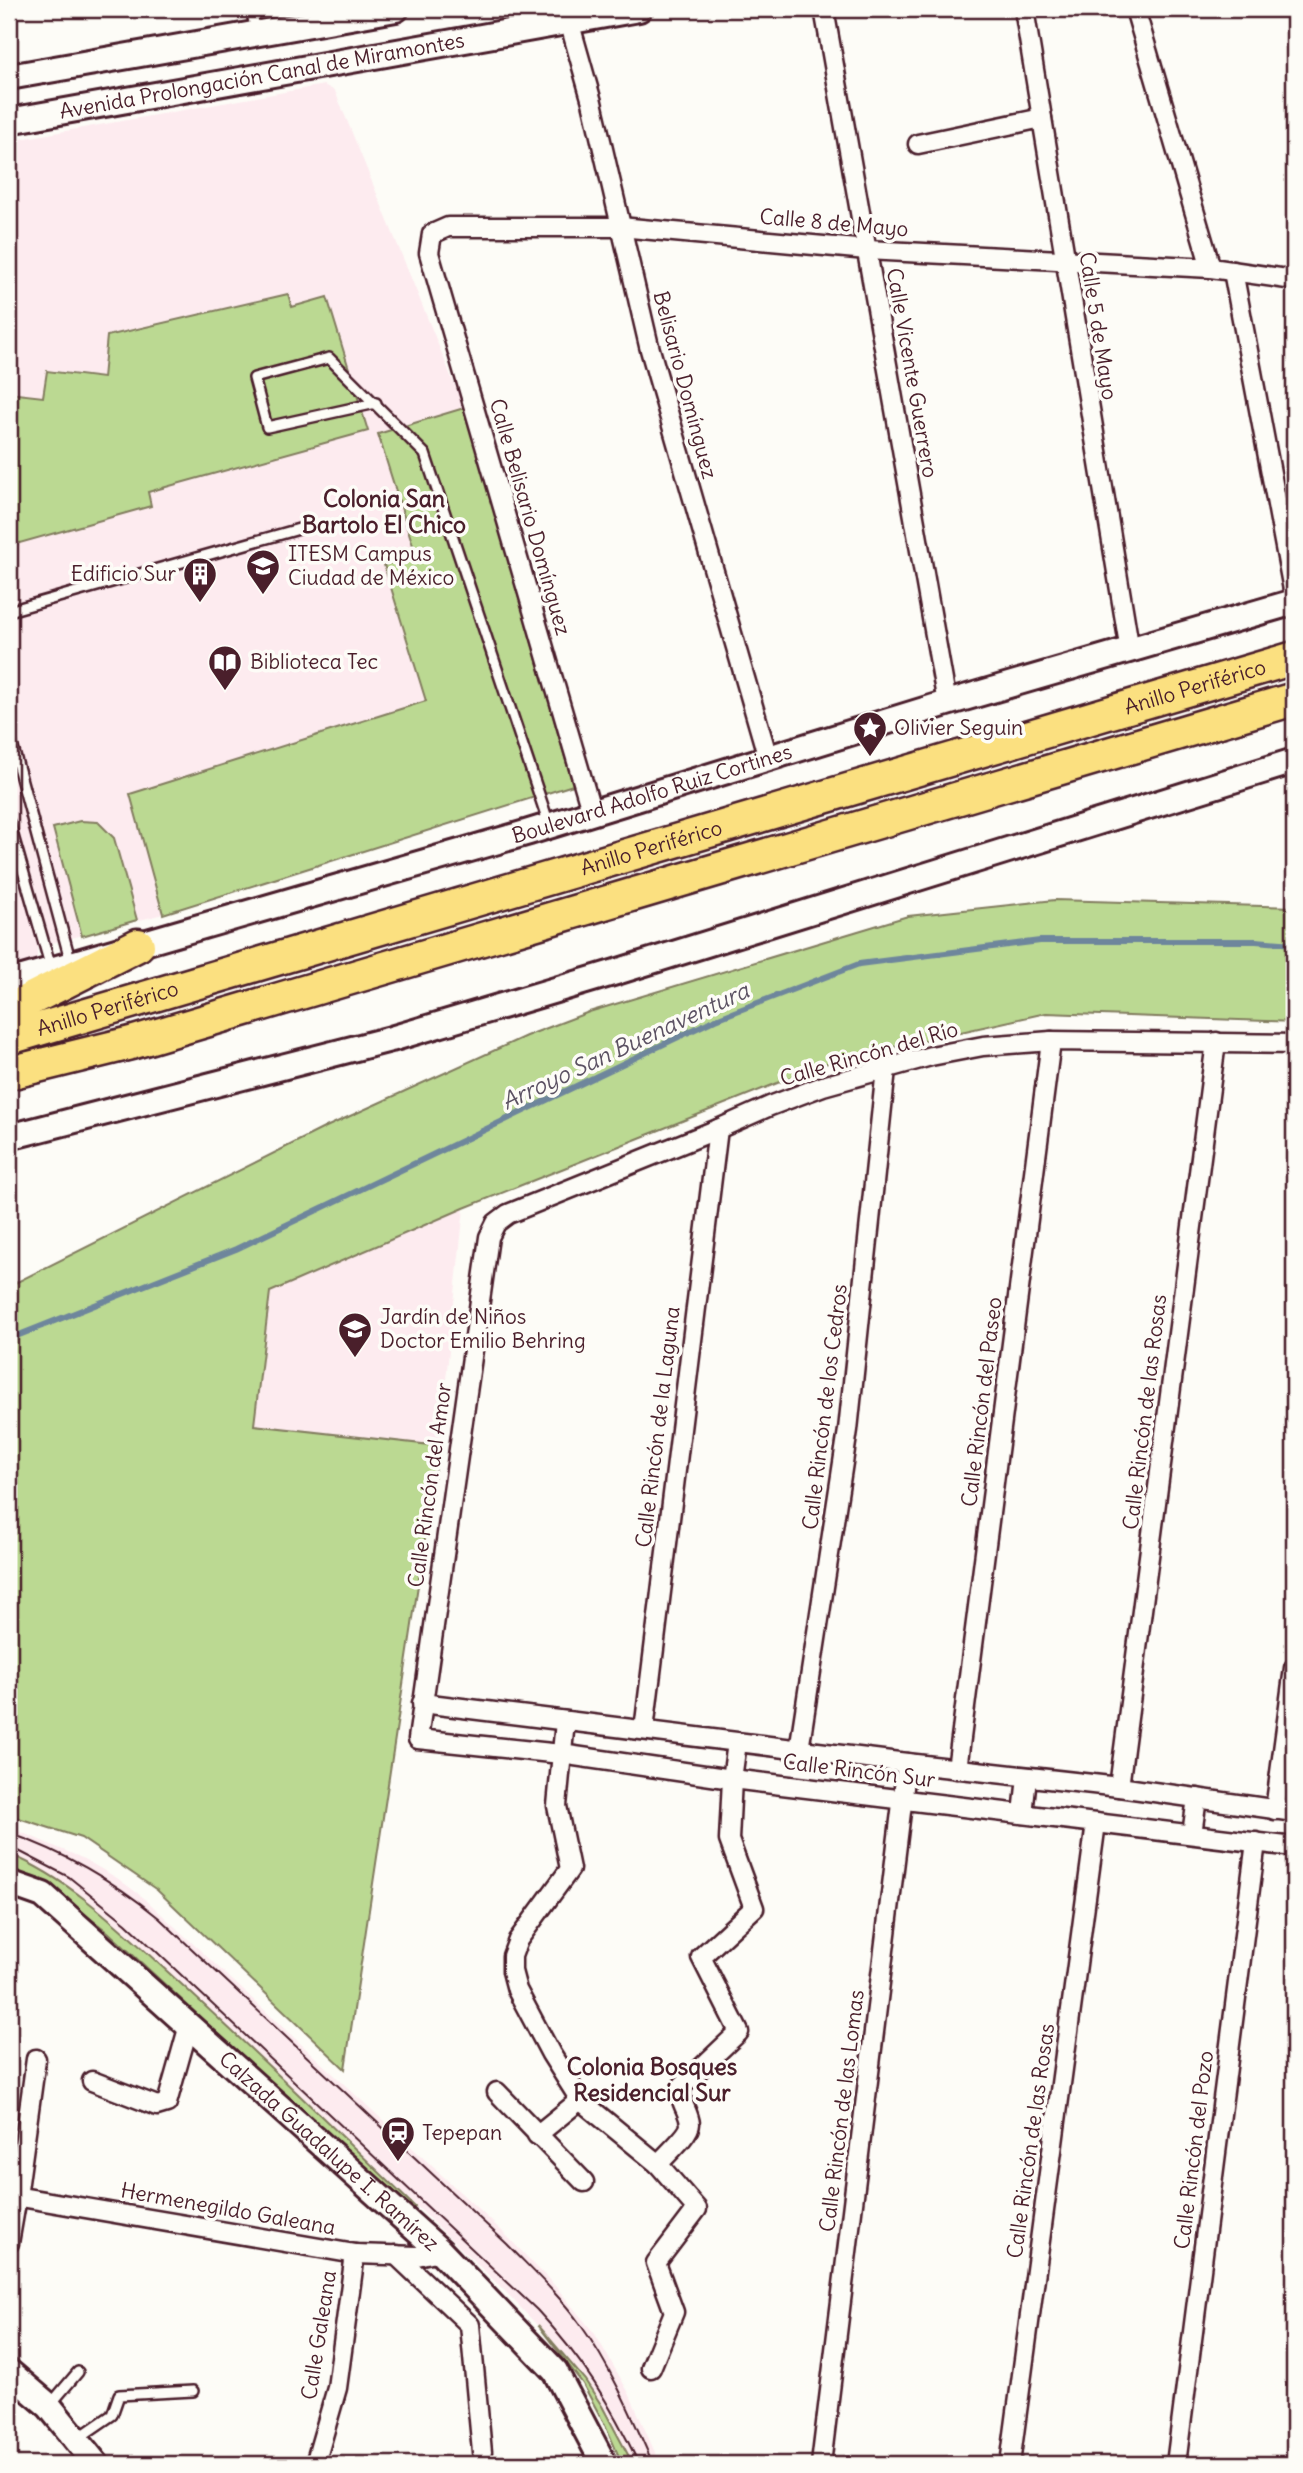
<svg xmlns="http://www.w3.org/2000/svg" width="1303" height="2473" font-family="Delius,sans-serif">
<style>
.built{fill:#fdebef}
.green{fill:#bbd992;stroke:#827c5e;stroke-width:2}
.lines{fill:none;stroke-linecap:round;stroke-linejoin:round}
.stream{stroke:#6e869c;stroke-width:6}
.lane-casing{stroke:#4a1f2b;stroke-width:14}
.street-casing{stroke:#4a1f2b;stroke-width:23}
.secondary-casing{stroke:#4a1f2b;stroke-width:30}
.highway-casing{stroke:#4a1f2b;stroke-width:37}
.lane{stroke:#fdfcf7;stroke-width:9}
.street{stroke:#fdfcf7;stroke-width:18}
.secondary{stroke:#fdfcf7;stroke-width:24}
.highway{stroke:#fbe080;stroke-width:32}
.tram{stroke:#4a1f2b;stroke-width:2}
.labels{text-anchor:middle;stroke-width:7;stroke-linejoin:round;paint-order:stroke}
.street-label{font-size:21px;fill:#4a1f2b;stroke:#fdfcf7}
.poi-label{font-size:21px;fill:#4a1f2b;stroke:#fdfcf7;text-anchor:start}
.neighbourhood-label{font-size:23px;font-weight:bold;fill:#4a1f2b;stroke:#fdfcf7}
.water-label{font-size:23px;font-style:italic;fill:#5c5263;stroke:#fdfcf7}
</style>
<rect width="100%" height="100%" fill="#fdfcf7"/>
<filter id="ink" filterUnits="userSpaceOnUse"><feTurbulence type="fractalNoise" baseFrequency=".0143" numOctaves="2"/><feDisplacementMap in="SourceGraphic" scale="14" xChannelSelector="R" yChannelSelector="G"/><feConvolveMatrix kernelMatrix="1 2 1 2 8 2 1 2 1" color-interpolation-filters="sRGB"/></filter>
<g filter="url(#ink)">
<g class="built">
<path d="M324,85L335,91L464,408L573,785L163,914L37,947V959L34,965L9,972V141Z"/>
<path d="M464,1208L439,1446L254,1425L270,1292Z"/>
<path d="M9,1827L82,1858L117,1878L144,1898L504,2233L557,2288L595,2334L629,2393L660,2464H633L602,2406L568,2358L504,2290L259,2056L117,1926L42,1871L9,1854Z"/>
</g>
<g class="green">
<path d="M288,294L292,307L327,297L368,431L148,492L151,506L9,546V393L43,397L47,371L103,378L107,336Z"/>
<path d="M464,408L573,785L163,914L130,794L426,701L384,565L416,555L378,434Z"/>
<path d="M80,821L98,822L114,838L137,920L82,936L53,828Z"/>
<path d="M1055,900L1294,907V1022L1046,1013L835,1060L464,1208L270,1292L254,1425L439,1446L345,2069L157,1890L81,1838L9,1815V1286L326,1127L526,1036L589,1012L908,916Z"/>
<path d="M9,1854C72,1879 129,1937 179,1982C259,2055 337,2131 415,2207L412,2209L336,2142L108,1932L69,1902L9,1872Z"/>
<path d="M538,2325L585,2380L602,2406L633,2464H622L607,2429L583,2384Z"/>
</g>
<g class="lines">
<path class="stream" d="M9,1339L236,1249L716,1019L859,964L1040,941H1256L1294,944"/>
<g class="lane-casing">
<g id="lane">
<path d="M251,9L256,31"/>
<path d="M376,403L267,427L254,378L329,358L425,454L549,824"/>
<path d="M9,611L306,527"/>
<path d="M9,733L71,963"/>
<path d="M9,822L51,968"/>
<path d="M50,2405L78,2372"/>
<path d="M77,2439L112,2415L119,2395L193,2391"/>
</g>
</g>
<g class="street-casing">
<g id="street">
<path d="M824,9L947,703"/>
<path d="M1024,9L1130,651"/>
<path d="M1135,9L1211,268"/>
<path d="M569,21L592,102L649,346L768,758"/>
<path d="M918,144L1042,118"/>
<path d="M1233,271L1294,595"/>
<path d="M592,813L429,253L432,234L448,227H620L867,250L1211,268L1294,280"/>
<path d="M1294,1044L1051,1041L983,1046L931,1056L823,1086L770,1106L718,1129L508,1214L496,1223L489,1237L418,1739L561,1754L732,1779L1294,1847"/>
<path d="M422,1703L907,1763L1119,1787L1294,1812"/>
<path d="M565,1721L557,1806L570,1869L518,1940L512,1956V1971L517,1990L551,2054L580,2100L658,2164"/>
<path d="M644,1730L718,1129"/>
<path d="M799,1750L848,1430L886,1069"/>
<path d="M957,1769L1051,1041"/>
<path d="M1119,1787L1216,1042"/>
<path d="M1275,1810L1294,1668"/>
<path d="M1023,1814L1027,1777"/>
<path d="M1192,1834L1197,1798"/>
<path d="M92,2081L157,2106L167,2103L189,2025"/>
<path d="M497,2092L584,2182"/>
<path d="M537,2135L580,2100"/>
<path d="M9,2195L355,2254L417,2256L440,2251"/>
<path d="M9,2243L17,2197L36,2059"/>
<path d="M396,2255L470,2325L482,2452"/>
<path d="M651,2368L674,2312L656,2263L697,2209L658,2164C665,2156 690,2134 690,2124C689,2110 677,2101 682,2086L739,2032L701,1957L754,1908L729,1840L732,1779L737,1743"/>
<path d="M315,2464L337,2388L355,2254"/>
<path d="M821,2464L907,1763"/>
<path d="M1010,2464L1096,1823"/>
<path d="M1176,2464L1256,1842"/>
</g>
</g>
<g class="secondary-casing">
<g id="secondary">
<path d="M9,77L396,9"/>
<path id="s1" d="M9,121L639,9"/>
<path id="s2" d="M9,982L529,832L947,703L1294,602"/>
<path d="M9,1137L391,1039L616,972L1294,761"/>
<path id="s3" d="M9,1883L43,1895L440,2251L555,2371L604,2464"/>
<path d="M9,2372L49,2406L96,2464"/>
</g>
</g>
<g class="highway-casing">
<g id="highway">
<path d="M9,1010L138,945"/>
<path id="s4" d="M9,1038L1294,658"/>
<path d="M9,1073L131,1043L1294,699"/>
</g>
</g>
<use href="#lane" class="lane"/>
<use href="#street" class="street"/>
<use href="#secondary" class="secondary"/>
<use href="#highway" class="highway"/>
<g class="tram">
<path d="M9,1833C64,1852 114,1881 159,1918L507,2244C532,2270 559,2295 580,2324C611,2367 632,2416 653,2464"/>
<path d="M9,1846L69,1877L126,1923L537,2310C582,2358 611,2405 639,2464"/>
</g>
</g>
</g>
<defs>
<g id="university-pin" transform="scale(1.75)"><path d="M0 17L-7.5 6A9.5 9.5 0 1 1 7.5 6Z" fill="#4a1f2b" stroke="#fdfcf7"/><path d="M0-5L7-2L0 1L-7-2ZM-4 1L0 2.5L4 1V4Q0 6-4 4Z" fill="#fff"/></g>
<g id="building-pin" transform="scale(1.75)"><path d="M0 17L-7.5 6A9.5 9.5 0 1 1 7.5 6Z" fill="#4a1f2b" stroke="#fdfcf7"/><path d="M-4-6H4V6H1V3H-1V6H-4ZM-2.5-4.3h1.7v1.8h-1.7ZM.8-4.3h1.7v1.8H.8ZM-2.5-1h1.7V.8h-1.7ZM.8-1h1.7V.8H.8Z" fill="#fff"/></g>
<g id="library-pin" transform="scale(1.75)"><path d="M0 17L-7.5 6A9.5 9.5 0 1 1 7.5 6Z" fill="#4a1f2b" stroke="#fdfcf7"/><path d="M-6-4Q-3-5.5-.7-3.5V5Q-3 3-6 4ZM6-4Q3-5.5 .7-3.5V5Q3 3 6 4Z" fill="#fff"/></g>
<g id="sight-pin" transform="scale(1.75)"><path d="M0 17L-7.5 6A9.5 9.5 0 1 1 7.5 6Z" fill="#4a1f2b" stroke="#fdfcf7"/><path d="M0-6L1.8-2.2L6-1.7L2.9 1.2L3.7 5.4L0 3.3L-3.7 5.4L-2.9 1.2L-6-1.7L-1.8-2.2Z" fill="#fff"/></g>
<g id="school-pin" transform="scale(1.75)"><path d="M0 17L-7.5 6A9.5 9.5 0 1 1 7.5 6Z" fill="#4a1f2b" stroke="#fdfcf7"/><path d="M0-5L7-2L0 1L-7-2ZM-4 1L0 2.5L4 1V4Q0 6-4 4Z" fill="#fff"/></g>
<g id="station-pin" transform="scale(1.75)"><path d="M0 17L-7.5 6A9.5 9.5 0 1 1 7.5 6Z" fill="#4a1f2b" stroke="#fdfcf7"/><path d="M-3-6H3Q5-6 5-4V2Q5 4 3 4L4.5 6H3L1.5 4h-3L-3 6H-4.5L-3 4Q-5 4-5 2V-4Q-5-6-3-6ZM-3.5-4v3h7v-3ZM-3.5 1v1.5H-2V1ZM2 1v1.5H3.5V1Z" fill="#fff"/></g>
</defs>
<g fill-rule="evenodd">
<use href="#university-pin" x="263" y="566"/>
<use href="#building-pin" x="200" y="574"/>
<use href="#library-pin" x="225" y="662"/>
<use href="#sight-pin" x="870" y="728"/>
<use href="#school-pin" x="355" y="1329"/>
<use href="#station-pin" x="398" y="2133"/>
</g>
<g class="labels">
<g class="street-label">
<text dy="7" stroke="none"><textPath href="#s1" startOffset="257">Avenida Prolongación Canal de Miramontes</textPath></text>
<text transform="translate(834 223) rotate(5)" y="7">Calle 8 de Mayo</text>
<text transform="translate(1098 326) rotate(81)" y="7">Calle 5 de Mayo</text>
<text transform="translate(912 373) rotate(80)" y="7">Calle Vicente Guerrero</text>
<text transform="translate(685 385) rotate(75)" y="7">Belisario Domínguez</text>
<text transform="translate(530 517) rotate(74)" y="7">Calle Belisario Domínguez</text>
<text dy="7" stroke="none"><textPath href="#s4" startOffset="1237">Anillo Periférico</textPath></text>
<text dy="7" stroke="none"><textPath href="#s2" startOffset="670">Boulevard Adolfo Ruiz Cortines</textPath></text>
<text dy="7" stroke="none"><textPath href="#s4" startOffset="670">Anillo Periférico</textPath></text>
<text dy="7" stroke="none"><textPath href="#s4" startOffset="103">Anillo Periférico</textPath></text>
<text transform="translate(869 1054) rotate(-16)" y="7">Calle Rincón del Río</text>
<text transform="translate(982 1402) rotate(-83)" y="7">Calle Rincón del Paseo</text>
<text transform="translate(825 1407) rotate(-83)" y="7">Calle Rincón de los Cedros</text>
<text transform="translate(1145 1412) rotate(-83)" y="7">Calle Rincón de las Rosas</text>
<text transform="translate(658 1427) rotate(-83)" y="7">Calle Rincón de la Laguna</text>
<text transform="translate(430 1485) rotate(-82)" y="7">Calle Rincón del Amor</text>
<text transform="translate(859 1771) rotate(7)" y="7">Calle Rincón Sur</text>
<text transform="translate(842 2111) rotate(-83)" y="7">Calle Rincón de las Lomas</text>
<text transform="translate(1031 2141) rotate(-82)" y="7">Calle Rincón de las Rosas</text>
<text transform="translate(1194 2150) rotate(-83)" y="7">Calle Rincón del Pozo</text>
<text dy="7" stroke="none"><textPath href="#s3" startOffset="420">Calzada Guadalupe I. Ramírez</textPath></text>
<text transform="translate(228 2209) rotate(10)" y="7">Hermenegildo Galeana</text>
<text transform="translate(319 2335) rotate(-81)" y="7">Calle Galeana</text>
</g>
<g class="poi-label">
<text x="288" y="561">ITESM Campus<tspan x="288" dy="24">Ciudad de México</tspan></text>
<text x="176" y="581" text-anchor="end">Edificio Sur</text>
<text x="250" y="669">Biblioteca Tec</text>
<text x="894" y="735">Olivier Seguin</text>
<text x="380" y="1324">Jardín de Niños<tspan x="380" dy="24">Doctor Emilio Behring</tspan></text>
<text x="422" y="2140">Tepepan</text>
</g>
<g class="neighbourhood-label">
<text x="384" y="507">Colonia San<tspan x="384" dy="26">Bartolo El Chico</tspan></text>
<text x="652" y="2075">Colonia Bosques<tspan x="652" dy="26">Residencial Sur</tspan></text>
</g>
<g class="water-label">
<text transform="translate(625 1046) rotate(-25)" y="8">Arroyo San Buenaventura</text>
</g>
</g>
<rect width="1303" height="2473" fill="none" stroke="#fdfcf7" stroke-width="35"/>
<rect x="18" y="18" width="1268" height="2438" fill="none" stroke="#4a1f2b" stroke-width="2.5" filter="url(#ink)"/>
</svg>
